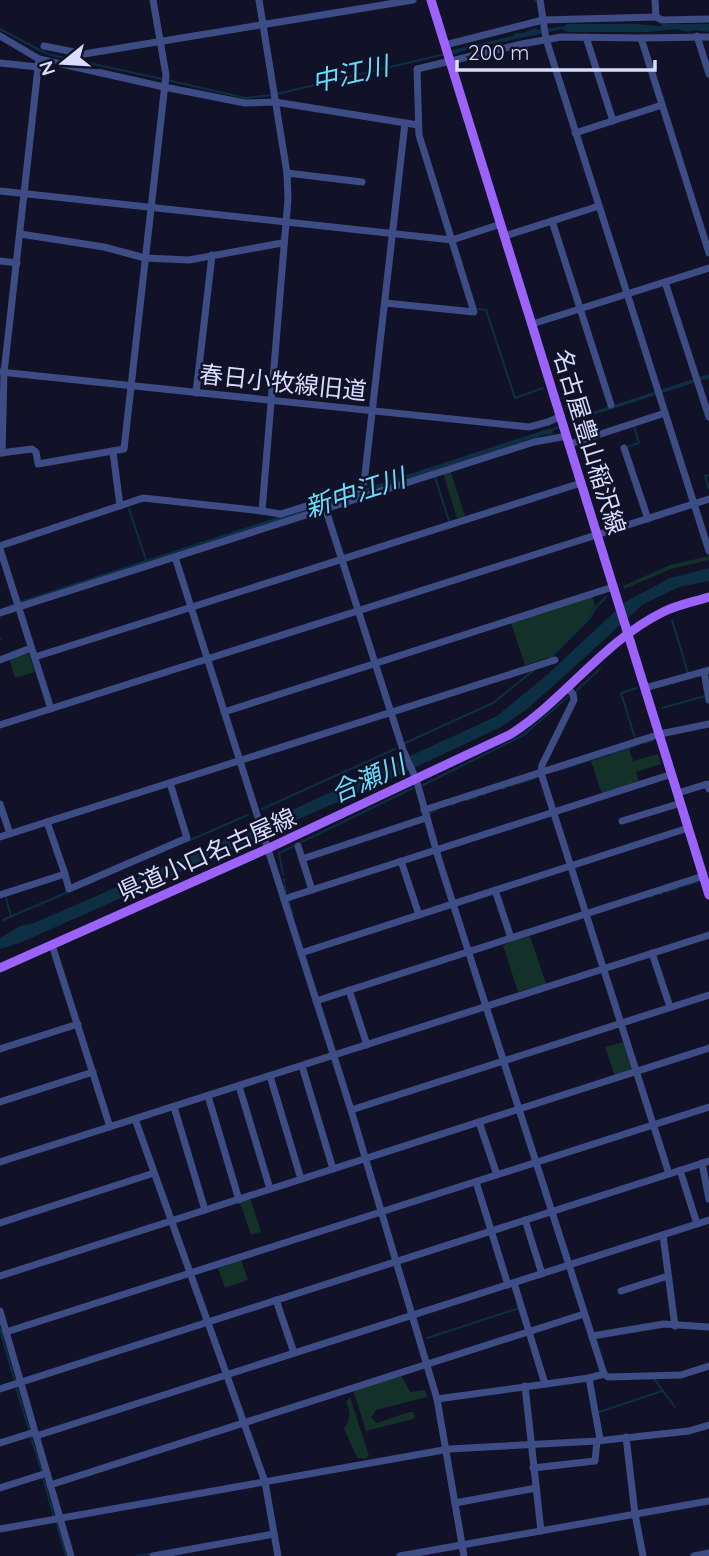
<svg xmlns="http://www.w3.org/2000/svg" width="709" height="1556" font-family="Quicksand,'Noto Sans JP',sans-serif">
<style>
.green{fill:#143129}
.water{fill:#0c2f44}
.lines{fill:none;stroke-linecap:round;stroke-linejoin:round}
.stream{stroke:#0c2f44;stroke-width:2}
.minor{stroke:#3d4c84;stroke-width:7}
.major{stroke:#9c63fa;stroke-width:9}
.labels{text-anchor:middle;stroke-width:5;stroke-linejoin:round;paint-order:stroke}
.street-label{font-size:24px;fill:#d8ddfe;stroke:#111227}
.water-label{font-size:26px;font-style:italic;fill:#6adbfa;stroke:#111227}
</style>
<rect width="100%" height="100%" fill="#111227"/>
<g class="green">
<path d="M450,470L465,516L457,518L443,473Z"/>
<path d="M709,556V560L671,569L624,589L623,586L670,565Z"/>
<path d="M592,596L595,606L587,620L550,657L525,665L511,623Z"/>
<path d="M28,652L35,672L15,678L9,658Z"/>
<path d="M629,749L633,761L658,754L661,764L636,772L639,782L602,794L591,761Z"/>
<path d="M530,936L546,984L518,992L503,945Z"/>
<path d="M623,1042L632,1069L615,1076L605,1047Z"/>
<path d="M250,1198L261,1232L251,1235L240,1202Z"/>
<path d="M241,1260L248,1280L225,1288L218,1268Z"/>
<path d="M401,1375L410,1392L425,1390L427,1397L376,1410L371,1418L377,1423L409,1412H413L415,1416L413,1419L366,1431L354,1393L355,1390Z"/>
<path d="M350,1397L369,1456L365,1459L357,1458L344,1428C351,1420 351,1412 346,1402Z"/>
</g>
<g class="water">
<path d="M566,24H637L661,26L662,24H709V32L695,30L688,32L676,29L648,32H571L564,31L563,29L469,49L449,56L448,51L513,36L515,33H523L535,28L538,30L565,26Z"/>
<path d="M709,374V378L571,422L569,416H580Z"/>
<path d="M551,428L553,434L543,435L0,611V609L14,603Z"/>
<path d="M709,568V581L679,587L642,605L571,670L527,709L501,727L405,772L22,942L0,949V938L20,926L34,923L255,827L497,716L548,674L625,602L670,578Z"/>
</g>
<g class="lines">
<g class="stream">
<path d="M535,0V1"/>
<path d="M0,29L47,54L162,79"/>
<path d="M167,80L245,98L272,95"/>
<path d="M277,94L445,54"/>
<path d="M478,309L486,310L515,398L543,388"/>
<path d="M550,431L561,426"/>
<path d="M627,447L639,443L634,427"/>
<path d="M709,475L705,476L709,489"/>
<path d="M435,477L449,521"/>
<path d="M129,509L146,560"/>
<path d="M672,620L688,673"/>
<path d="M0,639V640"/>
<path d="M550,658L589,619L596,607L606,597"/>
<path d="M577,690L600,669"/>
<path d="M662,708L705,696"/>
<path d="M635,738L621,693L637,688"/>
<path d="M405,743L493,703L534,670"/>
<path d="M644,743L653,740"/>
<path d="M611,754L640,744"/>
<path d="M556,771L608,754"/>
<path d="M517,784L536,778"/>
<path d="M423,785L522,736L568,697"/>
<path d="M511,786L514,785"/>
<path d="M502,789L505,788"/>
<path d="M484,795L485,794"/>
<path d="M466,800L477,797"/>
<path d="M452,805L455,804"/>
<path d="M262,809L395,749"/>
<path d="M429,816L431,812L436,810"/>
<path d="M188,841L248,815"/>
<path d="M283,875L279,853L413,788"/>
<path d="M284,879V882"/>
<path d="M285,885L286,892"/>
<path d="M683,886L697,882"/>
<path d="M666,892L678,888"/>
<path d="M660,894L662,893"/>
<path d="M650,897L654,895"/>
<path d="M6,898L11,916"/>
<path d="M291,899L289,903L293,914"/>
<path d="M3,920L68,892"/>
<path d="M0,1329L15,1382"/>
<path d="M427,1338L519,1308"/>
<path d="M654,1379L675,1407"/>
<path d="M16,1387L30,1432"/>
<path d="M599,1412L662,1391"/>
<path d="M31,1437L42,1472"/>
<path d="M43,1478L54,1516"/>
<path d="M56,1521L66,1556"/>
<path d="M137,1556L150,1554"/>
</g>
<g class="minor">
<path d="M540,0L546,39L709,551"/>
<path d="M655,0L656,17L662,20L709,19"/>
<path d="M0,36L39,59L164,87L245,103L275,102L418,125"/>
<path d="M697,36L709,74"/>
<path d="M586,37L613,121"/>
<path d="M709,37L641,38L709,253"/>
<path d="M445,45L543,20L656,17"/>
<path d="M44,46L84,54L413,0"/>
<path d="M0,63L38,67"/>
<path d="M575,133L662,105"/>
<path d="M287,173L362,182"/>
<path d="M0,191L452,240L501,224"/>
<path d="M552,221L611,405"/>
<path d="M20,234L104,247L145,258L189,260L282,243"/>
<path d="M505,236L599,206"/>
<path d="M0,261L17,263"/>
<path d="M665,282L709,417"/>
<path d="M385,303L474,312L419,135L417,69L522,44L561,37L641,38"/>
<path d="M532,324L709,268"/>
<path d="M0,372L529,427L548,422L561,416"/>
<path d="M196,393L212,255"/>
<path d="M570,444L665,413"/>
<path d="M624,448L648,519"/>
<path d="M113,452L120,506"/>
<path d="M0,453L32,449L36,452L38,464L124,449L166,75L153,0"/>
<path d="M2,453L4,373L39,59"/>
<path d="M323,501L403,750L416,779L439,860L604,1374L608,1377L681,1375L709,1366"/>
<path d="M262,511L281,514L360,489L364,483L405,123"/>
<path d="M0,546L143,498L262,511L288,199L287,173L259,0"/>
<path d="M0,549L51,709"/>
<path d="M175,557L351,1110L437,1399L464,1556"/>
<path d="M0,613L534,442L567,436"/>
<path d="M35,657L581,483"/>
<path d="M0,660L31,648"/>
<path d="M704,672L709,700"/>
<path d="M568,688L573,694L574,700L542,765L541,773L669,1174"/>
<path d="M645,688L709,670"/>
<path d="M224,712L613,587"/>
<path d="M0,725L709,499"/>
<path d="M678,793L707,784L709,789"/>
<path d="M0,804L10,834"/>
<path d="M424,810L660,734L709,724"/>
<path d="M622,821L681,803"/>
<path d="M0,837L555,660"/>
<path d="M298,846L312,890"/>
<path d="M302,859L426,818"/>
<path d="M401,861L419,915"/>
<path d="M65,874L69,889L187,838L170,783"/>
<path d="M495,890L511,938"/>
<path d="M0,895L65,874L47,822"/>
<path d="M284,899L672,774"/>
<path d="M52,945L110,1127"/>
<path d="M301,953L688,828"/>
<path d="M652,953L670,1007"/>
<path d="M349,990L367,1045"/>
<path d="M316,1001L703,876"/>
<path d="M0,1049L78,1024"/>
<path d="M302,1066L333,1169"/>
<path d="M270,1076L301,1179"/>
<path d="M239,1086L270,1189"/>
<path d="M208,1096L239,1200"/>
<path d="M0,1102L93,1072"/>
<path d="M174,1107L205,1210"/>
<path d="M351,1110L709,995"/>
<path d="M135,1119L265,1482L278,1556"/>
<path d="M479,1122L497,1175"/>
<path d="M0,1162L709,935"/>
<path d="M702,1163L709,1199"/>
<path d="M680,1170L697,1224"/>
<path d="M476,1182L508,1285"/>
<path d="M525,1220L542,1274"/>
<path d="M0,1223L154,1173"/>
<path d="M663,1235L675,1326"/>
<path d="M0,1276L709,1048"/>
<path d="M514,1283L545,1384"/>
<path d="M621,1291L668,1276"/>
<path d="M276,1300L294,1353"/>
<path d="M0,1311L71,1556"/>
<path d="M6,1332L709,1107"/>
<path d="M592,1336L664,1324L709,1327"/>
<path d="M589,1378L600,1439"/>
<path d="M525,1386L541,1531"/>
<path d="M0,1389L709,1161"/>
<path d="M437,1399L589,1378L604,1374"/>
<path d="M36,1436L709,1220"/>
<path d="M626,1437L635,1514L643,1556"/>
<path d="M0,1443L35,1432"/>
<path d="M533,1468L595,1461L597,1441"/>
<path d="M50,1485L584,1314"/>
<path d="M0,1488L47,1473"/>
<path d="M455,1503L536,1488"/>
<path d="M0,1529L449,1449L597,1441L689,1431L709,1425"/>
<path d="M153,1556L274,1534"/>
<path d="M400,1556L709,1501"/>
<path d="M694,1556L709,1553"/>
</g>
<g class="major">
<path d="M431,0L709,895"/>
<path d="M0,968L269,848L511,734C565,699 604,641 663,612C677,605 693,602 709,597"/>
</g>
</g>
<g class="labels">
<g class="street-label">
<text transform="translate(283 383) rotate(6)" y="8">春日小牧線旧道</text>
<text transform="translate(589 442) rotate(73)" y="8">名古屋豊山稲沢線</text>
<text transform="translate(207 855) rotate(-24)" y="8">県道小口名古屋線</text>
</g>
<g class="water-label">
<text transform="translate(350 74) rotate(-13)" y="9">中江川</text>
<text transform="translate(355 493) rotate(-18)" y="9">新中江川</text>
<text transform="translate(368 779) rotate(-24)" y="9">合瀬川</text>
</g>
</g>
<g transform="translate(63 63) rotate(252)" stroke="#111227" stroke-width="5" paint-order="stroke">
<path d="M0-5L12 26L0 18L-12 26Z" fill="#d8ddfe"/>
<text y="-10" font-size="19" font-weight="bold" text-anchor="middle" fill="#d8ddfe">N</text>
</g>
<path d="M457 60v10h198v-10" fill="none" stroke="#d8ddfe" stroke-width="3.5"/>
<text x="468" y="60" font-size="21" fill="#d8ddfe" stroke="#111227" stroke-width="5" paint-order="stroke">200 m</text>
</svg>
